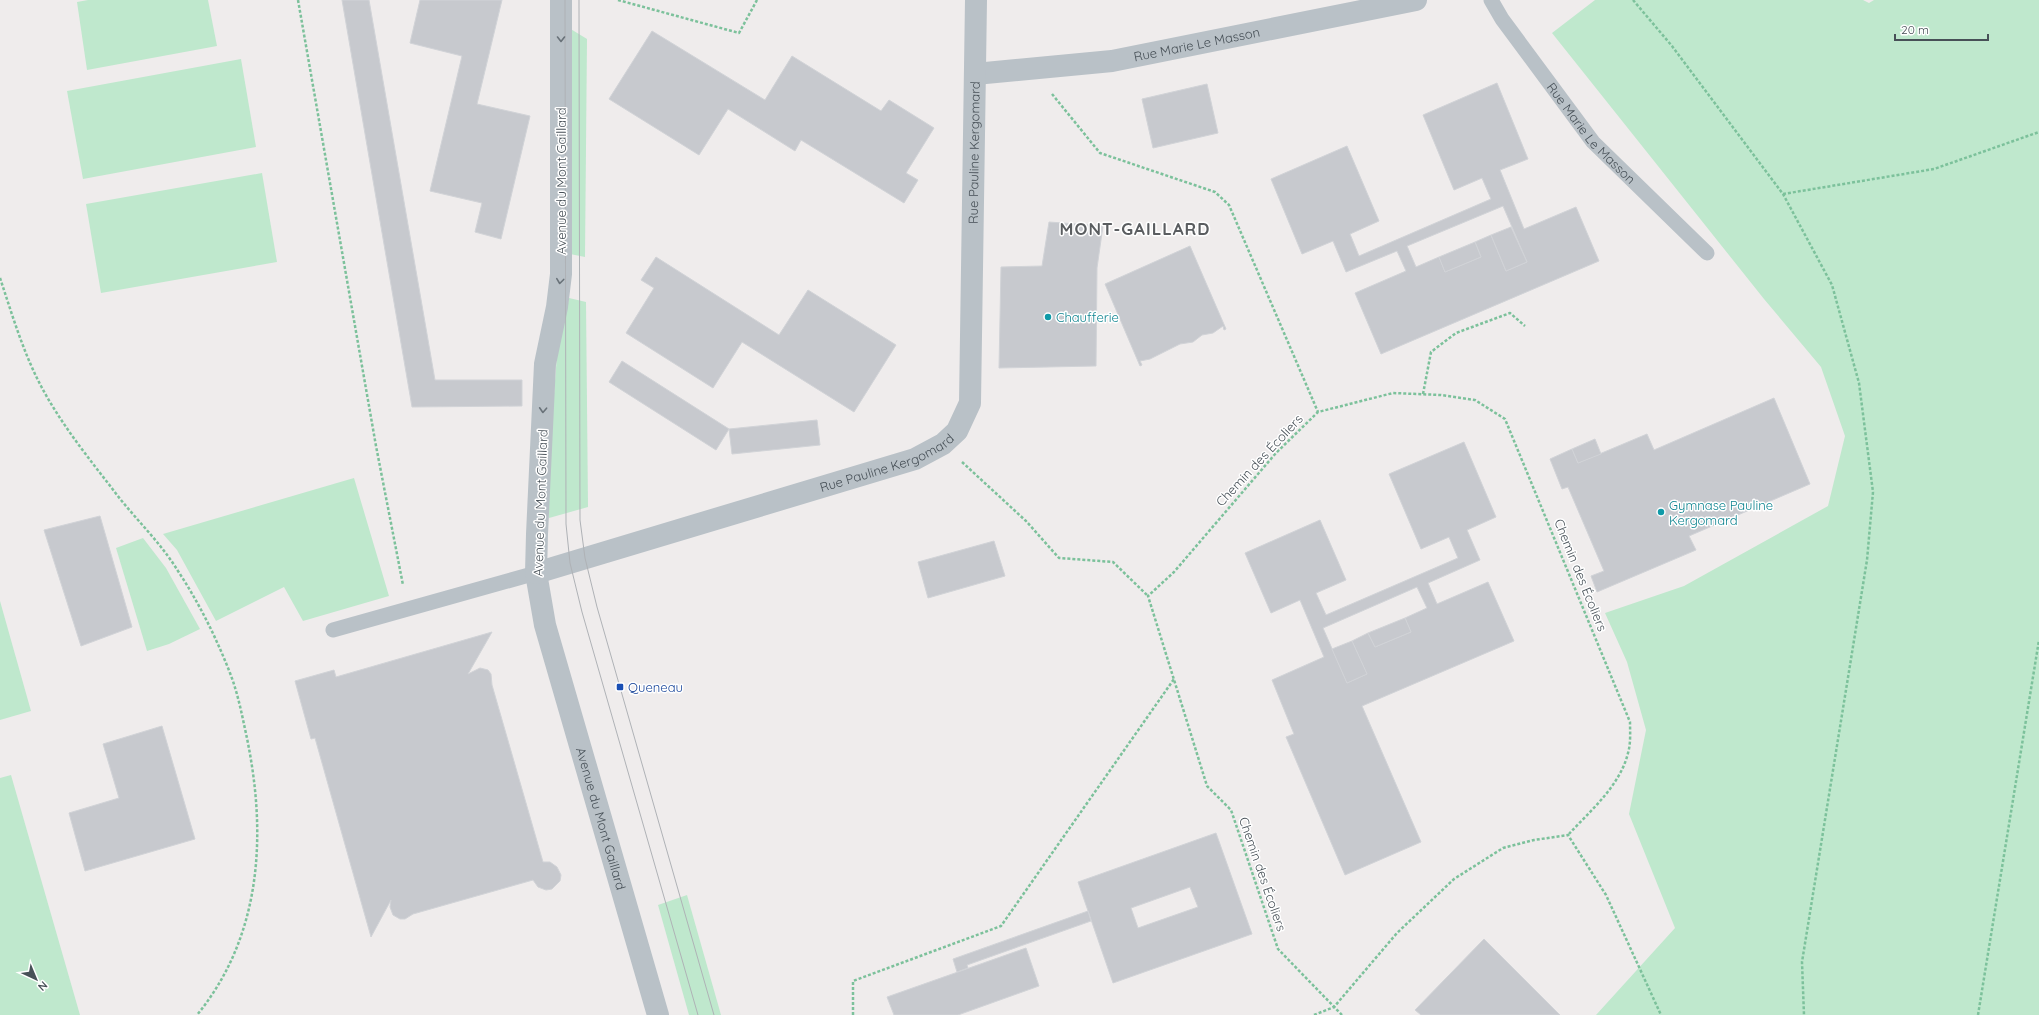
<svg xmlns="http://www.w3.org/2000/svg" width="2039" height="1015" font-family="Quicksand,sans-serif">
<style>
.green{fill:#bfe8cd}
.building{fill:#c7c9ce;stroke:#d1d3d7;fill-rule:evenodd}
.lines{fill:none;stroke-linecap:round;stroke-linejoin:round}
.path{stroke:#7cc19b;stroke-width:2.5;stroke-dasharray:3 2;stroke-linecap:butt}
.service{stroke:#b9c1c7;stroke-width:15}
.minor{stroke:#b9c1c7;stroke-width:22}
.tram{stroke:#afb2b6;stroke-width:1}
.oneway{stroke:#697279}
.culture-dot{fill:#0f9aa8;stroke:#fff;stroke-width:1.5}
.transit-dot{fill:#1a4fb4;stroke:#fff;stroke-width:1.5}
.labels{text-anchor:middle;stroke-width:3;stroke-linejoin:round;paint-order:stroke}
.street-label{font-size:13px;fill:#475057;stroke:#fff}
.culture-label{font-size:13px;fill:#0d838f;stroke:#fff;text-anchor:start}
.transit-label{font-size:13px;fill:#164399;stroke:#fff;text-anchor:start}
.district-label{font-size:17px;font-weight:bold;letter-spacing:1px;fill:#5a5d60;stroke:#fff}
</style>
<rect width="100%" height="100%" fill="#efecec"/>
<g class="green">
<path d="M88,0H208L217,46L87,70L77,2Z"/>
<path d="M1595,0H1863L1869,3L1874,0H2039V1015H1596L1675,928L1629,814L1646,730L1627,662L1605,613L1684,586L1828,506L1845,436L1821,367L1764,299L1552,33Z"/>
<path d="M569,28L587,39L585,257L570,254Z"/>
<path d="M241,59L256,147L83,179L67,91Z"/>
<path d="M262,173L277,262L101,293L86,204Z"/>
<path d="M569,298L586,302L588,507L549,518L548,473L557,355Z"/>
<path d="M354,478L389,596L303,621L284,587L216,621L177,550L163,534Z"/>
<path d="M143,538L166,568L200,629L169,644L147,651L116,548Z"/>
<path d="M0,601L31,711L0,720Z"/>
<path d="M11,775L80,1015H0V778Z"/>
<path d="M687,895L721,1015H689L658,905Z"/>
</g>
<g class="building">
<path d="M342,0H369L435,380H522V406L412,407Z"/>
<path d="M420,0H502L477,104L530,116L501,239L475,232L482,203L430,191L462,56L410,43Z"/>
<path d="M652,31L765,100L792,56L881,111L889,100L934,128L906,173L918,180L904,203L801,140L795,151L728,109L699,155L609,99Z"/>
<path d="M1497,83L1528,159L1500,170L1524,229L1576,207L1599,261L1381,354L1355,293L1406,271L1397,251L1346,272L1333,241L1302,254L1271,179L1347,146L1379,221L1350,234L1359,256L1491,199L1482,178L1454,190L1423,115ZM1503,206L1527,262L1506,271L1491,235L1475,242L1481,257L1445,272L1439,257L1416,267L1407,246Z"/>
<path d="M1207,84L1218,133L1153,148L1142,99Z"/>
<path d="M1049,222L1103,226L1097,268L1096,366L999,368L1001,267L1042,266Z"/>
<path d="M1511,227L1527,262L1506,271L1491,235Z"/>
<path d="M1475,242L1481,257L1445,272L1439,257Z"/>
<path d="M1190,246L1226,329L1224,330L1223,326L1213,333L1202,335L1193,342L1180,344L1150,359L1140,361L1142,365L1140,366L1105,284Z"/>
<path d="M656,257L779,335L808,290L896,345L854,412L742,342L713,388L626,333L654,288L641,280Z"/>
<path d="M622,361L729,429L716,450L609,382Z"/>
<path d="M1774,398L1810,484L1689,536L1696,550L1597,592L1591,576L1604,571L1568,487L1562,489L1550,459L1572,449L1578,463L1647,434L1654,450Z"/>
<path d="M817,420L820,445L732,454L729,429Z"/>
<path d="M1595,439L1601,454L1578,463L1572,449Z"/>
<path d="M1464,442L1496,517L1467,530L1480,560L1428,583L1437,604L1488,582L1514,641L1362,706L1421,842L1345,875L1286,737L1294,734L1272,680L1324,657L1300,600L1271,613L1245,553L1320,520L1346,580L1316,593L1326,615L1458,558L1449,537L1421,549L1389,474ZM1417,587L1427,608L1405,618L1411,632L1375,647L1368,633L1352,641L1367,674L1347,683L1323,628Z"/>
<path d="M100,516L132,627L81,646L44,530Z"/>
<path d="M994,541L1005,576L928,598L918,562Z"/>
<path d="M1405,618L1411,632L1375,647L1368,633Z"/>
<path d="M492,632L468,674L480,668L488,670L491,674L492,685L543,862H550L557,867L561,875L560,881L552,889L546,890L538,887L533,880L413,914L405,919H400L393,915L390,907L391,900L371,937L315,738L311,739L295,681L334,670L336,677Z"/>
<path d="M1352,641L1367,674L1347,683L1332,649Z"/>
<path d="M162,726L195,839L85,871L69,813L119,798L103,744Z"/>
<path d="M1216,833L1252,934L1113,983L1078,882ZM1190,887L1198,907L1138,928L1131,908Z"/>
<path d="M1088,911L1091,921L967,965L968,968L957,972L953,959Z"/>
<path d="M1484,939L1560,1015H1421L1415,1010Z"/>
<path d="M1026,948L1039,986L958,1015H894L887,997Z"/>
</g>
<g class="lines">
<g class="path">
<path d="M298,0L376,446L403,585"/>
<path d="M618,0L739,33L757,0"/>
<path d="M1633,0L1672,46L1783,194L1832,285L1859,383L1873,492L1867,560L1802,962L1804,1015"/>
<path d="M1052,94L1100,153L1215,192L1229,205L1318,412"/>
<path d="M1783,194L1934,169L2039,132"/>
<path d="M0,278C12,314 23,352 41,386C60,422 86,455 111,487C132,516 159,540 178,571C199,603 216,637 230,673C237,691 241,710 245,729C267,828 264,933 197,1015"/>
<path d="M1423,394L1431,352L1456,333L1510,313L1525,326"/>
<path d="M962,462L1026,521L1059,558L1113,562L1148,596"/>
<path d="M853,1015V981L1001,926L1174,679"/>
<path d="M1314,1015L1334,1007L1397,933L1454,879L1503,848L1534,840L1568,835L1606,895L1661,1015"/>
<path d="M1342,1015L1278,949L1231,810L1207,786L1148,596L1174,572L1276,453L1318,412L1393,393L1441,395L1475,400L1505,419L1630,722C1630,731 1631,743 1628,753C1620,786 1590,811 1568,835"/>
<path d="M1978,1015L2039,640"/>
</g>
<g class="service">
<path id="s1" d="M1491,0L1502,19L1593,142L1707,253"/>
<path d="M333,630L536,573"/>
</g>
<g class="minor">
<path id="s2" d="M561,0V274L557,307L545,364L537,534L536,573L545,625L658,1015"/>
<path id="s3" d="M975,74L1112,61L1416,0"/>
<path id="s4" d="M536,573L915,459L943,444L957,431L970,403L976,0"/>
</g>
<g class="tram">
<path d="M565,0L566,524L570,563L582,612L698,1015"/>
<path d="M579,0L580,520L585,558L597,607L714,1015"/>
</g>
</g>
<defs><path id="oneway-chevron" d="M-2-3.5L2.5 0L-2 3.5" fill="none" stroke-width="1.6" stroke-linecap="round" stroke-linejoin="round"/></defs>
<g class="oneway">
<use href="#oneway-chevron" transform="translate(561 39) rotate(90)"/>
<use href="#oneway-chevron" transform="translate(560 281) rotate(97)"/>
<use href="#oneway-chevron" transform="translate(543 410) rotate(93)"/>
</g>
<g class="culture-dot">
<circle cx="1048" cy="317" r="4"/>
<circle cx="1661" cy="512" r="4"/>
</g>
<rect class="transit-dot" x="616" y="683" width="8" height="8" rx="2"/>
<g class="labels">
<g class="street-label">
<text dy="5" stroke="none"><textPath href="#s3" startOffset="224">Rue Marie Le Masson</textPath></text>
<text dy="5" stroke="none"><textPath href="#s1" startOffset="167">Rue Marie Le Masson</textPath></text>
<text dy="5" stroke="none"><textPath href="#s4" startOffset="728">Rue Pauline Kergomard</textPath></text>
<text transform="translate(561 181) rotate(-90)" y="5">Avenue du Mont Gaillard</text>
<text dy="5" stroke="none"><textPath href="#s4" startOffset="368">Rue Pauline Kergomard</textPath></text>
<text transform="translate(1259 460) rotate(-47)" y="5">Chemin des Écoliers</text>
<text transform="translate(540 503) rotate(-88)" y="5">Avenue du Mont Gaillard</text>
<text transform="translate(1581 575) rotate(68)" y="5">Chemin des Écoliers</text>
<text dy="5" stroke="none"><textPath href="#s2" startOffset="829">Avenue du Mont Gaillard</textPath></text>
<text transform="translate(1263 874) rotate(71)" y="5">Chemin des Écoliers</text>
</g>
<g class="culture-label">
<text x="1056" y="322">Chaufferie</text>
<text x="1669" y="510">Gymnase Pauline<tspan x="1669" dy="15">Kergomard</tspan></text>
</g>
<g class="transit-label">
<text x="628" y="692">Queneau</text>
</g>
<g class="district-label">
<text x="1135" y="235">MONT-GAILLARD</text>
</g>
</g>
<g transform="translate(36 979) rotate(136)" stroke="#ffffff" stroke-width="3" paint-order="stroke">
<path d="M0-3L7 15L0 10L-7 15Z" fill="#475057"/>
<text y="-6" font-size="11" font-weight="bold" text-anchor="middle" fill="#475057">N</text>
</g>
<path d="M1895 34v6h93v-6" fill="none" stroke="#475057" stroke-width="2"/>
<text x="1901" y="34" font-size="12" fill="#475057" stroke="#ffffff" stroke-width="3" paint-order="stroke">20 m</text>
</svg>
